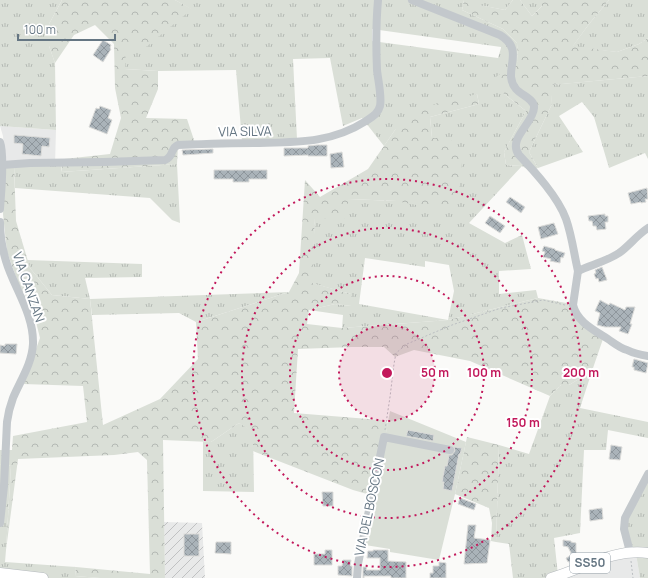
<svg xmlns="http://www.w3.org/2000/svg" width="648" height="578" font-family="Manrope,sans-serif">
<style>
.built{fill:#e8e9e9}
.industrial{fill:url(#industrial-furrows)}
.grass{fill:url(#grass-tufts);fill-rule:evenodd}
.forest{fill:url(#forest-crowns)}
.pitch{fill:#dadfd7}
.building{fill:url(#building-cross-hatch);stroke:#dcdcda}
.lines{fill:none;stroke-linecap:round;stroke-linejoin:round}
.major-casing{stroke:#b5babe;stroke-width:11}
.path{stroke:#bbbfc2;stroke-width:1;stroke-dasharray:2 2;stroke-linecap:butt}
.minor{stroke:#c3c8cc;stroke-width:8}
.major{stroke:#fff;stroke-width:10}
.ring{fill:none;stroke:#c2185b;stroke-width:2;stroke-dasharray:2 4}
.labels{text-anchor:middle;stroke-width:4;stroke-linejoin:round;paint-order:stroke}
.shield{fill:#fff;stroke:#939fa8;stroke-width:1}
.shield-label{font-size:12px;font-weight:bold;fill:#657683}
.street-label{font-size:13px;fill:#657683;stroke:#fff}
.centre{fill:#c2185b;stroke:#fff;stroke-width:2}
.ring-label{font-size:12px;text-anchor:middle;font-weight:bold;fill:#c2185b;stroke:#fff;stroke-width:4;stroke-linejoin:round;paint-order:stroke}
</style>
<defs>
<pattern id="industrial-furrows" width="10" height="10" patternUnits="userSpaceOnUse"><rect width="10" height="10" fill="#e8e9e9"/><path d="M-1 1l2-2M0 10L10 0M9 11l2-2" fill="none" stroke="#c0c1c2"/></pattern>
<pattern id="grass-tufts" width="24" height="20" patternUnits="userSpaceOnUse"><rect width="24" height="20" fill="#dadfd7"/><path d="M3 7l-1-3M5 7V3M7 7l1-3M15 17l-1-3M17 17v-4M19 17l1-3" fill="none" stroke="#b4b9b4"/></pattern>
<pattern id="forest-crowns" width="20" height="18" patternUnits="userSpaceOnUse"><rect width="20" height="18" fill="#dadfd7"/><path d="M2 6a3 3 0 1 1 6 0M12 15a3 3 0 1 1 6 0" fill="none" stroke="#b4b9b4"/></pattern>
<pattern id="building-cross-hatch" width="8" height="8" patternUnits="userSpaceOnUse"><rect width="8" height="8" fill="#aab3b9"/><path d="M0 0l8 8M0 8l8-8" fill="none" stroke="#8e969c"/></pattern>
</defs>
<rect width="100%" height="100%" fill="#fafaf8"/>
<g class="built">
<path d="M0,126L56,130L55,165L5,167L3,136Z"/>
<path d="M635,548L640,578H550Z"/>
</g>
<path class="industrial" d="M164,522L202,523L205,578H165Z"/>
<g class="grass">
<path d="M0,0H62L49,24V46L55,63L56,130L0,126Z"/>
<path d="M175,0H464L462,10L503,29L517,43L518,61L503,93L526,111L504,152L506,165L522,166L469,223L505,243L522,235L531,269L499,271V294L536,290L538,298L448,320L342,328L343,315L309,310L335,304L351,306V294L311,283L315,218L349,199L396,201L432,138L430,117L479,104L477,94L395,130L384,146L362,118L343,126L330,58L293,59L297,139L242,141L236,70L158,71L125,69V47L191,9ZM372,29L501,47V48L498,58L372,41ZM365,258L425,267V261L449,265L454,291L448,320L359,304Z"/>
<path d="M480,0H513L505,10L479,5Z"/>
<path d="M520,0H542V6L532,16Z"/>
<path d="M609,0H648V38L639,44L617,52L572,47L589,24Z"/>
<path d="M648,76V159L645,153L609,168L594,117L582,102L559,116L583,152L538,168L529,152L552,104L550,85Z"/>
<path d="M177,164L180,223L172,220L150,198L15,188L14,166L62,165L61,172Z"/>
<path d="M27,260L142,264V277L85,278L90,299L289,292L196,322L179,313L92,315L90,299L52,295L30,268Z"/>
<path d="M592,371L580,408L648,422V438L608,430L606,450H584L580,533L554,538L558,575L550,578H513L509,544L496,542L499,445L529,454L550,396L561,385H569Z"/>
<path d="M239,423L253,431L254,492L203,491V442H211Z"/>
<path d="M0,464L11,466L6,550L5,562L76,567L75,576L100,578H2L0,573Z"/>
<path d="M648,479V578H640L635,548L631,549L626,528L628,516Z"/>
</g>
<g class="forest">
<path d="M62,0H175L192,9L146,47H126L125,69L158,71V89L146,118L187,119L195,143L178,146L177,164L61,172L64,159L110,154L121,118L115,88L114,44L95,25L74,35L55,63L49,46V24Z"/>
<path d="M464,0H480V5L505,10L513,0H520L532,16L542,6V0H609L589,24L573,46L617,52L639,44L648,38V76L551,85L552,104L529,152L538,168L530,171L522,166L506,165L504,152L526,111L503,93L496,77L518,61L517,43L503,29L462,10Z"/>
<path d="M477,94L479,104L430,117L432,138H450L462,162L459,190L447,211L396,201L349,199L344,219L315,218L312,283L351,294V306L335,304L309,310L307,324L342,328L448,320L538,298L572,304L574,312L604,336L592,371L569,385H561L550,396L470,361L414,350L395,357L384,347H352L298,349L294,413L381,420L388,423L374,496L353,490L253,451V432L239,423L211,442L163,440L165,578H100L75,576L76,567L150,574L147,460L138,452L114,455L18,459L6,550L11,466L0,464V450H12L13,436L87,422L83,386L23,384L40,338L32,306L19,285L7,252L3,214L5,167L14,166L16,221L30,268L52,295L90,299L103,425L160,399L198,359L196,322L289,292L299,273L305,180L320,197L368,169L395,130L421,108Z"/>
<path d="M467,437L499,445L496,542L491,541L492,523L489,508L455,494Z"/>
</g>
<path class="pitch" d="M390,411L466,442L455,494L439,560L390,552V549L365,545Z"/>
<g class="building">
<path d="M103,40L111,45L110,48L111,49L103,62L93,55Z"/>
<path d="M100,106L111,110L108,118L112,120L107,134L89,127L96,108L99,109Z"/>
<path d="M14,135L50,138L49,147L42,146L41,156L22,154L23,144L14,143Z"/>
<path d="M317,145H327V156H308V155L284,156V148H308V146Z"/>
<path d="M213,149V153L183,155L182,150Z"/>
<path d="M342,152L344,167L331,168L330,154Z"/>
<path d="M214,170H267V179H249V182H233V179H214Z"/>
<path d="M647,188L648,199H645L646,202L641,203V202L631,204L628,193Z"/>
<path d="M510,197L525,207L521,213L506,202Z"/>
<path d="M605,214V216H608V222H605L606,229L597,230L596,226H593L592,221H589L588,216Z"/>
<path d="M490,216L505,226L500,233L485,223Z"/>
<path d="M554,223L558,234L541,239L538,227Z"/>
<path d="M544,246L555,249V250L565,253L563,258L561,257L560,263L550,261L551,259L543,257L545,252L542,251Z"/>
<path d="M602,267L607,280L599,282L598,278L596,279L594,274L596,273L595,270Z"/>
<path d="M600,300L609,305L610,303L625,310L626,307H635L630,324H632L628,334L619,331L621,327H605L597,325L600,313L595,311Z"/>
<path d="M5,344H17L16,354L0,353V345L5,346Z"/>
<path d="M634,359L648,363L646,373L634,370V367H632Z"/>
<path d="M408,430L434,435L433,441L406,436Z"/>
<path d="M611,445L622,447L620,460L609,459Z"/>
<path d="M454,447L462,448L460,454H459L452,491L443,489L444,482H442L445,466H447L449,455H452L455,451Z"/>
<path d="M322,492H333V506H323Z"/>
<path d="M460,498L476,504L474,510L458,504Z"/>
<path d="M602,508L603,519L590,521L589,510Z"/>
<path d="M468,525H476L474,538L490,540L487,563L464,564Z"/>
<rect x="184" y="534" width="15" height="22"/>
<path d="M563,540L571,541V542L576,543V552L578,559L568,562L566,558L572,555L568,547L563,546Z"/>
<path d="M216,542H231V554L215,553Z"/>
<path d="M325,550H332V565H314V554H325Z"/>
<path d="M373,550H388V561L406,562V578H391V576H364V578H363V567H367L366,570H380V558H367L368,551H373Z"/>
<path d="M343,560H351L350,566H352V576L338,575V566H342Z"/>
<path d="M439,562L446,563V578H430V573H433V566H439Z"/>
</g>
<g class="lines">
<g class="major-casing">
<g id="major">
<path d="M0,573L43,578"/>
<path d="M551,578C583,569 613,548 648,553"/>
</g>
</g>
<g class="path">
<path d="M385,430L390,397L394,364L396,353L407,344L452,325L501,308L543,300L565,305"/>
<path d="M631,561L633,578"/>
</g>
<g class="minor">
<path d="M412,0L500,35C527,51 501,71 516,89C521,95 535,99 534,108C533,124 507,139 519,155C535,172 558,197 566,219C572,236 574,254 578,271C591,265 607,261 619,253C629,246 637,235 648,228"/>
<path d="M0,142C5,156 1,193 0,209"/>
<path d="M2,165L30,163L104,162L165,160C174,157 170,148 178,145C203,144 229,143 254,143C295,142 330,144 366,121C372,117 378,114 380,106C382,97 378,80 377,70C376,47 376,23 378,0"/>
<path d="M0,222C0,235 2,248 6,261C14,288 34,314 33,344C32,364 20,381 13,398C10,406 8,414 7,422L4,486L0,523"/>
<path d="M578,271L573,305C577,322 594,330 608,339C614,343 620,348 627,350C633,353 641,355 648,356"/>
<path d="M630,552L624,529L625,518L648,474"/>
<path d="M357,578L358,564L384,437L450,450"/>
</g>
<use href="#major" class="major"/>
</g>
<circle cx="387" cy="373" r="48" fill="#c2185b" fill-opacity=".12"/>
<g class="ring">
<circle cx="387" cy="373" r="48"/>
<circle cx="387" cy="373" r="97"/>
<circle cx="387" cy="373" r="145"/>
<circle cx="387" cy="373" r="194"/>
</g>
<g class="labels">
<rect class="shield" x="570" y="553" width="40" height="20" rx="3"/>
<g class="shield-label">
<text x="590" y="567">SS50</text>
</g>
<g class="street-label">
<text transform="translate(245 131) rotate(-1)" y="5">VIA SILVA</text>
<text transform="translate(29 287) rotate(71)" y="5">VIA CANZAN</text>
<text transform="translate(369 507) rotate(-78)" y="5">VIA DEL BOSCON</text>
</g>
</g>
<circle cx="387" cy="373" r="6" class="centre"/>
<g class="ring-label">
<text x="435" y="377">50 m</text>
<text x="484" y="377">100 m</text>
<text x="581" y="377">200 m</text>
<text x="523" y="427">150 m</text>
</g>
<path d="M18 34v6h97v-6" fill="none" stroke="#657683" stroke-width="2"/>
<text x="24" y="34" font-size="12" fill="#657683" stroke="#ffffff" stroke-width="3" paint-order="stroke">100 m</text>
</svg>
